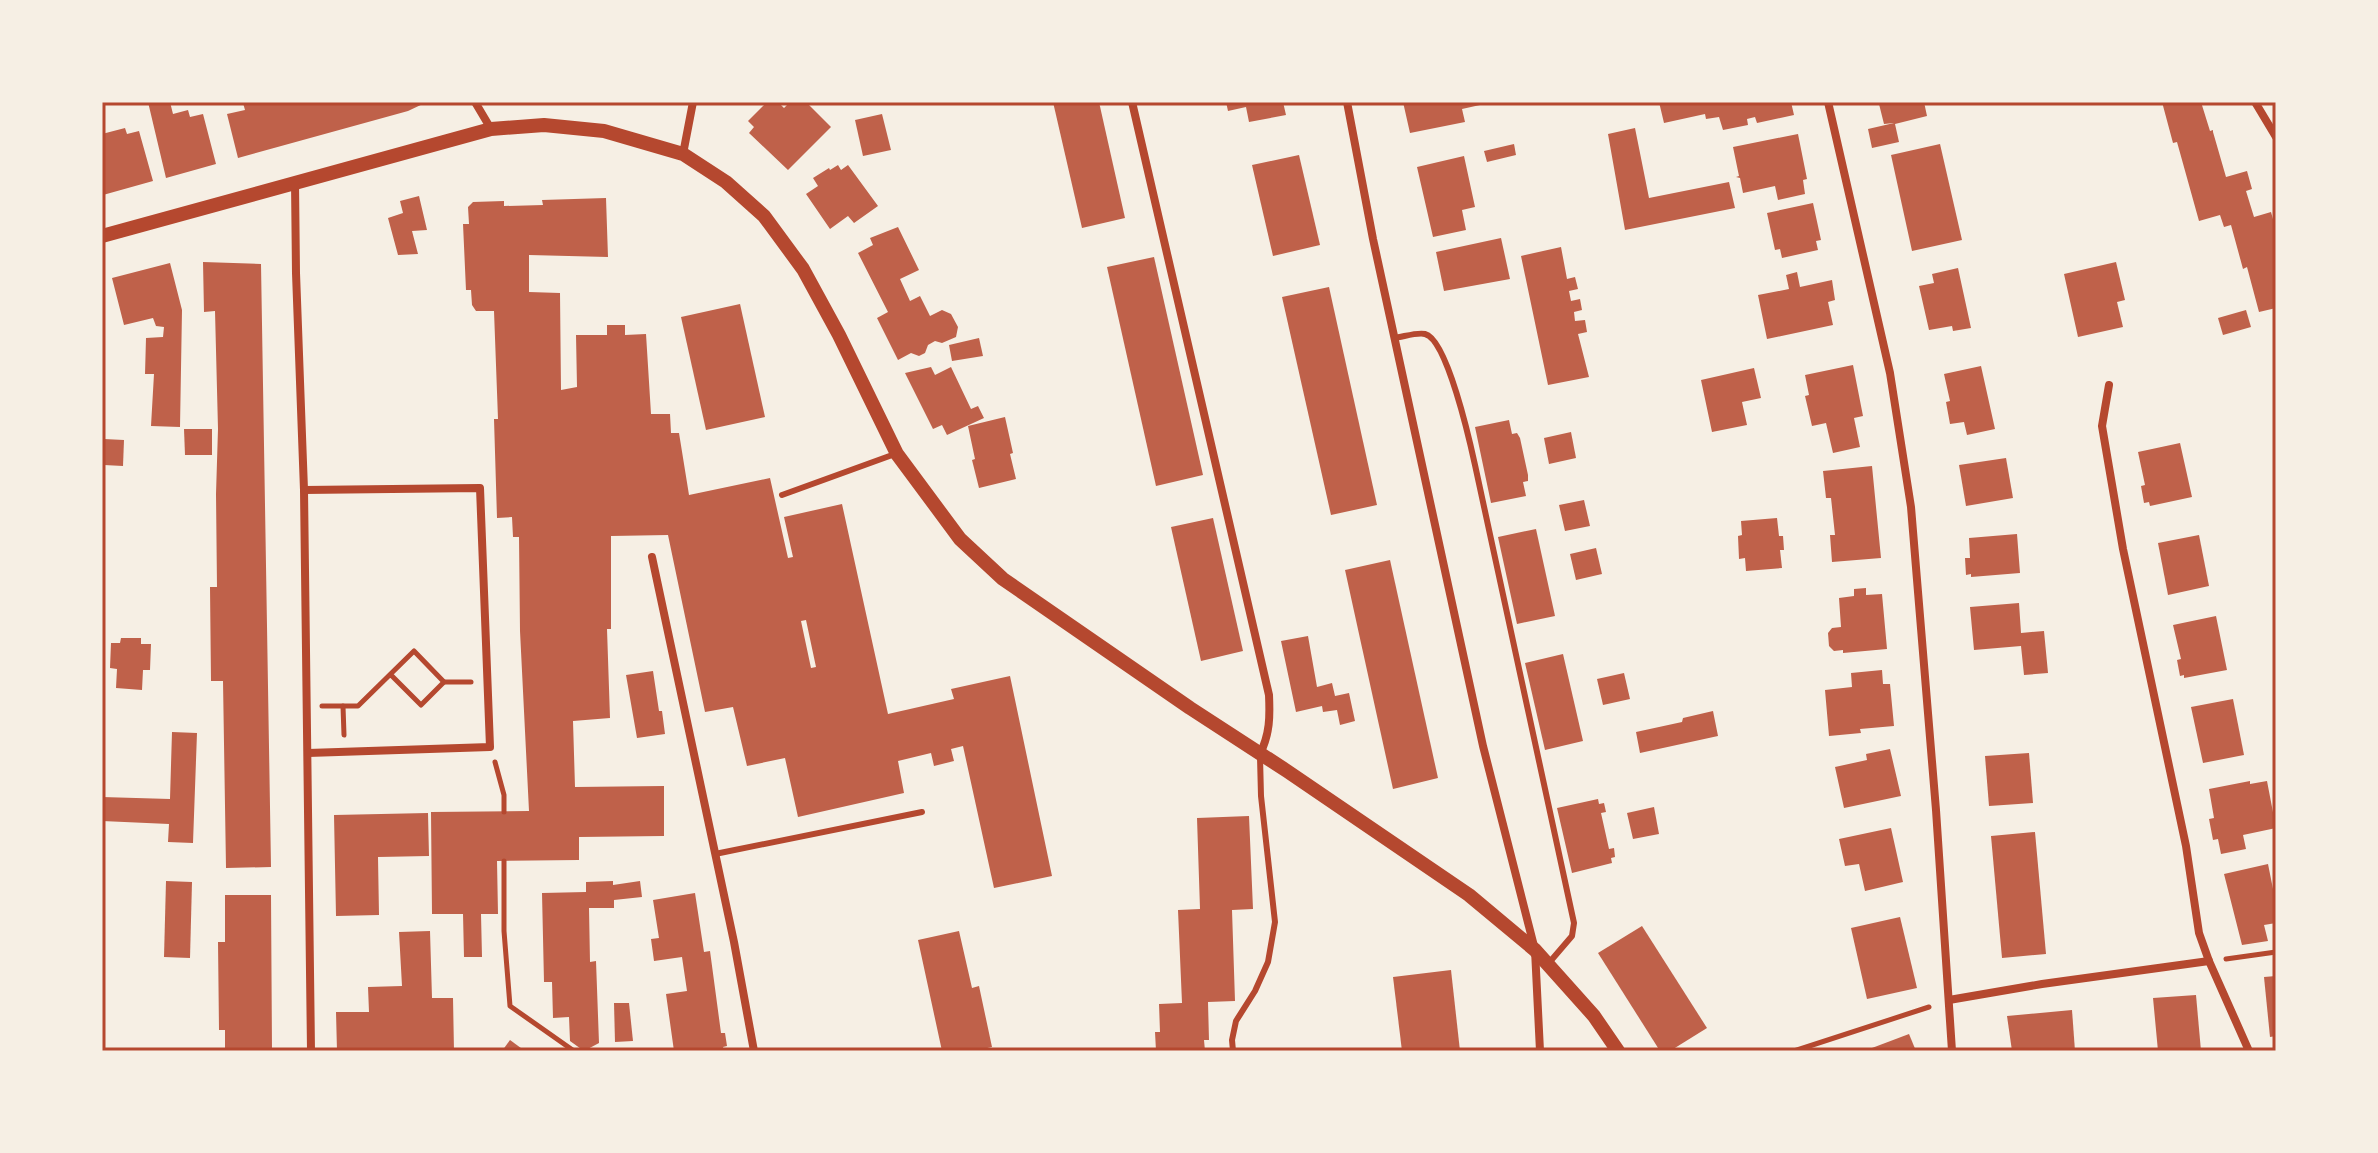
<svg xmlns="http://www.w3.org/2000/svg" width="2378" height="1153" font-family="Lato,sans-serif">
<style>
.building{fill:#bf614a;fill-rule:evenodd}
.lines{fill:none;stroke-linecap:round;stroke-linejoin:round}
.path{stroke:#b5482f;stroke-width:5}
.service{stroke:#b5482f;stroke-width:6}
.minor{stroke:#b5482f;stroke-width:8}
.tertiary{stroke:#b5482f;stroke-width:14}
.neatline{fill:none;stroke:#b5482f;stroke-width:3}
</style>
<rect width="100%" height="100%" fill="#f6efe4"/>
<g class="building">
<path d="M148,102H170L173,114L188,110L190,117L203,114L216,164L166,178Z"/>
<path d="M265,102V104L273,102H427L408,111L238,158L227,114L245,110L243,103Z"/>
<path d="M767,102L771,105L778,102L784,108L790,102H806L831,127L788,170L749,133L754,127L748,121Z"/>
<path d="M1053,102H1099L1125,218L1082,228Z"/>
<path d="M1226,102H1283L1286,115L1249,122L1246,107L1228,111Z"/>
<path d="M1403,102H1489V103L1462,109L1465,122L1410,133Z"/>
<path d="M1659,102H1791L1794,115L1757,123L1755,117L1747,119L1748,125L1723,130L1719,117L1706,119L1705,114L1664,123Z"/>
<path d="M1882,102H1924L1927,116L1895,124L1899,142L1872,148L1868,129L1894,123L1884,124L1879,104Z"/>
<path d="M2162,102H2201L2210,131L2213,130V132L2226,177L2247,171L2252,189L2246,191L2254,217L2271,212L2276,230V308L2259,312L2247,267L2243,269L2231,225L2224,227L2220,215L2199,221L2177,142L2173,143Z"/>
<path d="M882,114L891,150L863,156L855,120Z"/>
<path d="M125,128L127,134L139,131L153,181L103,195L102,134Z"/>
<path d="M1635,128L1649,198L1729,182L1735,208L1625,230L1608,134Z"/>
<path d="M1798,134L1807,179L1803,180L1805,194L1778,200L1775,186L1743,193L1740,178L1736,177L1739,176L1733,147Z"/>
<path d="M1514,144L1516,155L1487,162L1484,151Z"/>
<path d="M1940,144L1962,240L1912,251L1891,155Z"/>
<path d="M1299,155L1320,245L1273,256L1252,165Z"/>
<path d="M1464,156L1475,207L1462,210L1466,230L1433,237L1417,167Z"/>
<path d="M838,165L841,170L848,165L878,206L854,223L848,216L830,229L806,194L818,186L813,178L829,168L830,170Z"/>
<path d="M419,196L427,230L412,231L418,254L398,255L388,218L403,213L400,201Z"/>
<path d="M606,198L608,257L529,255V292L560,293L561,390L577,387L576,335H607V325H625V335L646,334L651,414H670L671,433H679L689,495L770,478L788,558L793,557L784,517L842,504L888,714L954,699L951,689L1010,676L1052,876L994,888L963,746L951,749L954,761L934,766L931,753L898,761L904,793L798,817L785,758L747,766L733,707L705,712L668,535L611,536V629H607L610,718L573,721L575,787L664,786V836L579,837V860L497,861L498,914H481L482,957H464L463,914H432L431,812L529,811L520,631L519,537H513L512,517L497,518L494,419H498L494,311H476L472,305L471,290H466L463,224H469L468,207L473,202L504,201V206L543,205L542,200ZM806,620L816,667L811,668L801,621Z"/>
<path d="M1813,203L1821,240L1816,241L1818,250L1782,258L1780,249L1775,250L1767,213Z"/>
<path d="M898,227L919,270L900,279L910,301L920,296L930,316L942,310L951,314L958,327L956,337L942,343L935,341L928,345L925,353L919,356L911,353L898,360L877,318L888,312L858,253L873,245L870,238Z"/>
<path d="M1501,238L1510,279L1444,291L1436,252Z"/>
<path d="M1561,247L1567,279L1575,277L1578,289L1569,291L1571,301L1580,299L1582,310L1574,312L1575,321L1585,320L1587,332L1578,334L1589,377L1548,385L1521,256Z"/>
<path d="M1154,257L1203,475L1156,486L1107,267Z"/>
<path d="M203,262L261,264L271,867L226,868L223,681H211L210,587H217L216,494L218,429L215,311L204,312Z"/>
<path d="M2116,262L2125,300L2117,302L2123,327L2078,337L2064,274Z"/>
<path d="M170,263L182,310L180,427L151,426L154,374H145L146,338L163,337L164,327L156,326L153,318L124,325L112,278Z"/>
<path d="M1958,268L1971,328L1953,331L1952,326L1929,330L1919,286L1934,283L1932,274Z"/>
<path d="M1797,272L1800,287L1832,280L1835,300L1828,302L1833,325L1767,339L1758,295L1789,289L1786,275Z"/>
<path d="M1329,287L1377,505L1331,515L1282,297Z"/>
<path d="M740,304L765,417L706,430L681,317Z"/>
<path d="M2246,310L2251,327L2223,335L2218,318Z"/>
<path d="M979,338L983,356L952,361L949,345Z"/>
<path d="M1853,365L1863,416L1854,418L1860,447L1833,453L1826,423L1812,426L1805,396L1809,395L1805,375Z"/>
<path d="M1981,366L1995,429L1967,435L1964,422L1950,424L1946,402L1950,401L1944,374Z"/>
<path d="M931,367L935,375L951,367L971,409L978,406L984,418L947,435L942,425L933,429L905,373Z"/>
<path d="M1754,368L1761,398L1742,402L1747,425L1712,432L1701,380Z"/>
<path d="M1005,417L1013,453L1010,454L1016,479L979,488L972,460L975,459L968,426Z"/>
<path d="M1509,420L1512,434L1517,433L1520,438L1528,475V481L1523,482L1526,496L1491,503L1475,427Z"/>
<path d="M184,429H212V455H185Z"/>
<path d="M1571,432L1576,458L1549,464L1544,438Z"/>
<path d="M104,439L124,440L123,466L104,465Z"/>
<path d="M2180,443L2192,497L2150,506L2149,502L2144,503L2141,486L2145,485L2138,452Z"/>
<path d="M2006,458L2013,498L1966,506L1959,465Z"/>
<path d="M1872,466L1881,558L1832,562L1830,535H1835L1831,498H1826L1823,471Z"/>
<path d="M1584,500L1590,526L1565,531L1559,505Z"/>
<path d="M1213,518L1243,651L1201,661L1171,527Z"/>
<path d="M1777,518L1779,536H1783L1784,550H1780L1782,568L1746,571L1745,558L1739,559L1738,536L1742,535L1741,521Z"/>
<path d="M1536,529L1555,616L1517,624L1498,537Z"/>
<path d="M2017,534L2020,573L1971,577V574L1966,575L1965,558H1970L1969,538Z"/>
<path d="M2199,535L2209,586L2168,595L2158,543Z"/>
<path d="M1596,548L1602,574L1576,580L1570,554Z"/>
<path d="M1390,560L1438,778L1393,789L1345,570Z"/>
<path d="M1866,588V595L1882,594L1887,649L1843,653V650L1834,651L1829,646L1828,633L1832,628L1841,627L1839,598L1854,596V589Z"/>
<path d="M2019,603L2021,633L2044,631L2048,673L2024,675L2021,646L1974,650L1970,607Z"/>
<path d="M2216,616L2227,670L2184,678V675L2180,676L2177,660L2181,659L2173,625Z"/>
<path d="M1308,636L1317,687L1332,683L1335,696L1349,693L1355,721L1340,725L1337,710L1323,712L1322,706L1296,712L1281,641Z"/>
<path d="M121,638H141V644H151L150,670H143L142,690L116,688L117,669L110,668L111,643H120Z"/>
<path d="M1563,654L1583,741L1545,750L1525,663Z"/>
<path d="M1882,670L1883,684H1890L1894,726L1860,729L1861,733L1829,736L1825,690L1852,687L1851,673Z"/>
<path d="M653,671L659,711H662L665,734L637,738L626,675Z"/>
<path d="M1624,673L1630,699L1603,705L1597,679Z"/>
<path d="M2233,699L2244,755L2203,763L2191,707Z"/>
<path d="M1713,711L1718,736L1640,753L1636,732L1682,722L1683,718Z"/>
<path d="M172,732L197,733L193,843L168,842L169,824L102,821V797L170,799Z"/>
<path d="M1890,749L1901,796L1844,808L1835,767L1867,760L1866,754Z"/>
<path d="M2029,753L2033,803L1989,806L1985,756Z"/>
<path d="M2250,781V784L2267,781L2276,828L2243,835L2246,849L2221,854L2218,839L2213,840L2209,819L2214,818L2209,789Z"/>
<path d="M1598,799L1599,804L1604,803L1606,812L1601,813L1609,849L1614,848L1615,857L1611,858L1612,863L1572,873L1557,808Z"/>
<path d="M1654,807L1659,834L1633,839L1627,813Z"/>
<path d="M428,813L429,856L378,857L379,915L336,916L334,815Z"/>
<path d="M1249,816L1253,909L1232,910L1235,1001L1208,1002L1209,1040H1204L1205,1051H1156L1155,1032H1160L1159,1004L1182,1003L1178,910L1200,909L1197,818Z"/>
<path d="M1891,828L1903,882L1865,891L1859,864L1845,866L1839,839Z"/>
<path d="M2035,832L2046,954L2002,958L1991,836Z"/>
<path d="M2268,864L2276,904V923L2264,925L2268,941L2242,945L2224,874Z"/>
<path d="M166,881L192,882L190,958L164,957Z"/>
<path d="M613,881V885L640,881L642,897L614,900V908H589L590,962L596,961L599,1043L584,1051L570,1041L569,1017L553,1018L552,982H544L542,893L586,892V882Z"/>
<path d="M695,893L704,952L710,951L721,1033H725L727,1046L723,1047L724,1051H674L666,994L687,991L682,957L654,961L651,939L659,938L653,900Z"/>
<path d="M225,895H271L272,1051H225V1030H219L218,942H225Z"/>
<path d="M1900,917L1917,988L1867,999L1851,928Z"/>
<path d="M1642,926L1707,1028L1670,1051H1660L1598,953Z"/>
<path d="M430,931L432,998H453L454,1051H337L336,1012H369L368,987L402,986L399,932Z"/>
<path d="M959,931L972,988L979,986L992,1047L973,1051H942L918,940Z"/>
<path d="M1451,970L1460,1051H1402L1393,977Z"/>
<path d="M2276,976V1036L2270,1037L2264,977Z"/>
<path d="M2196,995L2201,1051H2158L2153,998Z"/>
<path d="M614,1003H629L633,1041L615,1042Z"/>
<path d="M2072,1010L2075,1051H2012L2007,1016Z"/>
<path d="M1909,1034L1916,1051H1864Z"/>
<path d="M510,1040L525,1051H502Z"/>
</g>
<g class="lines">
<g class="path">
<path d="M444,682H471"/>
<path d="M322,706H343L344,735"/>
<path d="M343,706H358L414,651L444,682L421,705L391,675"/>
<path d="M495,762L504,795V812"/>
<path d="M504,861V931L510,1006L574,1051"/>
<path d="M2226,959L2276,952"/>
<path d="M1794,1051L1929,1007"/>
</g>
<g class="service">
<path d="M1394,338C1403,337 1417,332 1425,334C1447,339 1470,442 1475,465L1574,923L1572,936L1548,964"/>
<path d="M782,495L895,454"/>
<path d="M715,854L922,812"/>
<path d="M1233,1051L1232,1040L1236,1021L1255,991L1268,962L1275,922L1261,796L1260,757"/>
</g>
<g class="minor">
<path d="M475,102L491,129"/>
<path d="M1132,102L1269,695C1270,717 1270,733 1260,754"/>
<path d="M1347,102L1373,239L1483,746L1535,950L1540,1051"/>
<path d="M1828,102L1890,373L1911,507L1936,810L1952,1051"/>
<path d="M2255,102L2276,137"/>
<path d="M683,154L693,102"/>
<path d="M295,182L296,273L304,490L311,1051"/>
<path d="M2109,385L2102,426L2123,549L2186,846L2199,933L2209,961L2249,1051"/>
<path d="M304,490L480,488L490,747L308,753"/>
<path d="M652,557L734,942L754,1051"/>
<path d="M1949,1000L2042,984L2209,961"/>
</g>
<path class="tertiary" d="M102,236L491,129L544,125L604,131L683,154L726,182L764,216L803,269L839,335L897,454L960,539L1003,579L1190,708L1287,771L1469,895L1535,950L1594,1016L1618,1051"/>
</g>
<rect width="2378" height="1153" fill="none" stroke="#f6efe4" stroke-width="208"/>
<rect x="104" y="104" width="2170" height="945" class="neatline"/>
</svg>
